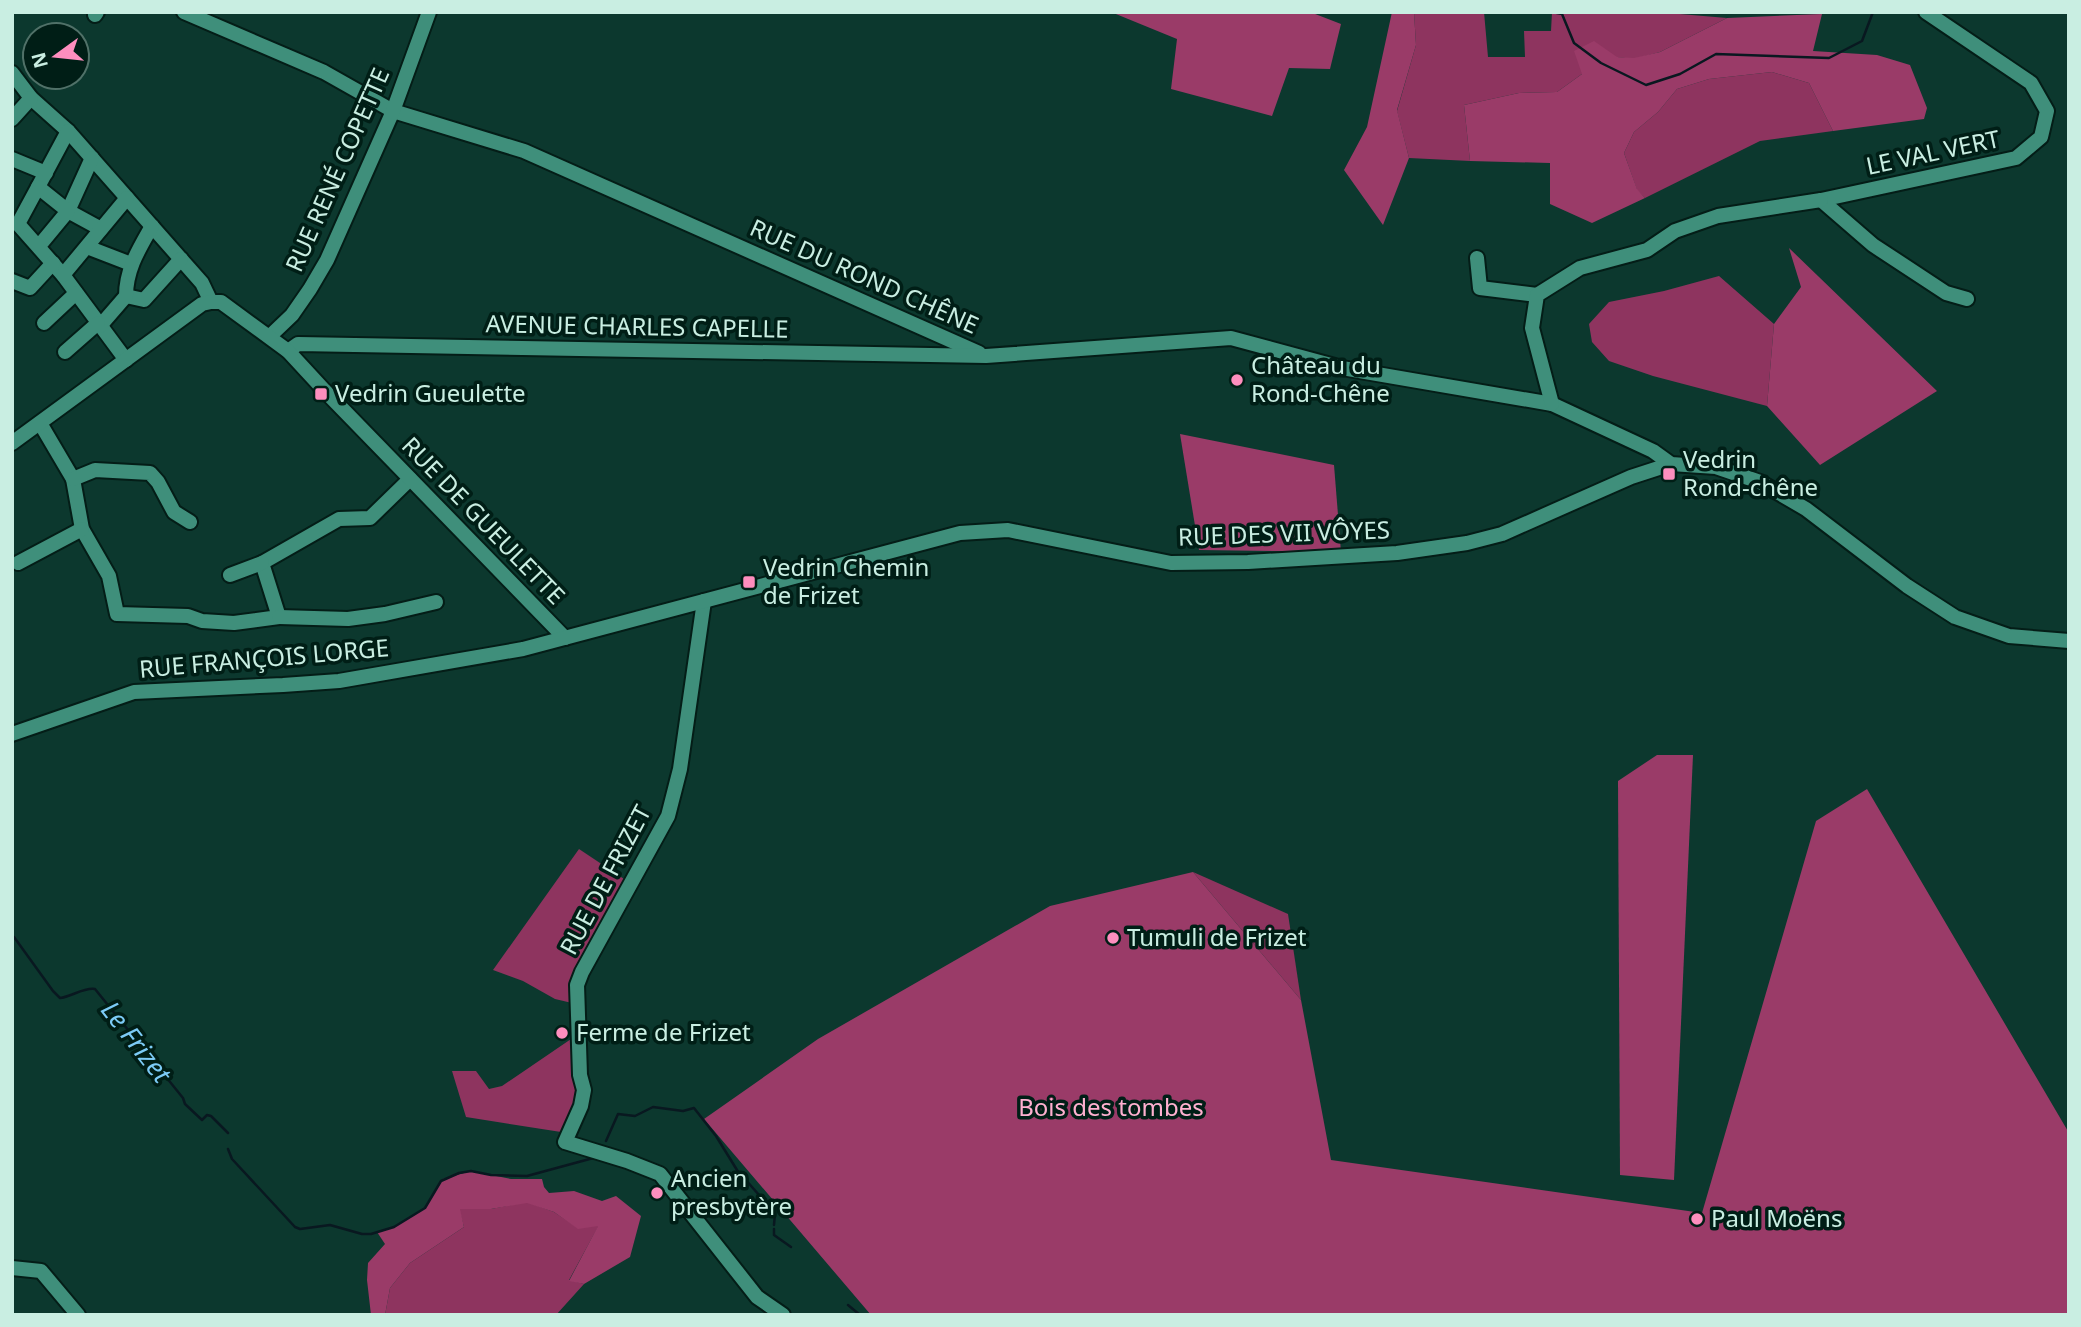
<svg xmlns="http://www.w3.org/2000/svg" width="2081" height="1327" font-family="'Noto Sans',sans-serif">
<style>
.green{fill:#8e345f}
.forest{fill:#9a3b68}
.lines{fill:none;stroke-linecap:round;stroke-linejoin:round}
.stream{stroke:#091820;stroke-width:2.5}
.minor-casing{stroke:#041d17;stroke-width:18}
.minor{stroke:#3f8f7b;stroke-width:14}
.poi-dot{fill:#fe8ebe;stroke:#001e16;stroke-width:2.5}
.labels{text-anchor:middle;stroke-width:7;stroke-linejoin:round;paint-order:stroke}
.street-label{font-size:24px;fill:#c9eee2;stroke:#001e16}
.poi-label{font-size:24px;fill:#c9eee2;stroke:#001e16;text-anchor:start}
.park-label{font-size:24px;fill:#ffb0d0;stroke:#001e16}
.water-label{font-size:26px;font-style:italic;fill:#7ccbf6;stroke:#001e16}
</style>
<rect width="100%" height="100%" fill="#0c382e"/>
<g class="green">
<path d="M1414,12H1484L1488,57H1525L1524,31H1551L1552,12H1656L1727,18L1660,52L1634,59L1617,57L1582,74L1557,92L1519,93L1464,105L1470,161L1409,158L1397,111L1416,45Z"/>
<path d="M1772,72L1809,83L1833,131L1760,141L1645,198L1637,190L1624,153L1634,132L1658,112L1677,89L1709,79Z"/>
<path d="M1719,276L1774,324L1767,406L1653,376L1609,361L1592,342L1589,324L1609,302L1664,291Z"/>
<path d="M579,849L627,881L572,1003L555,999L523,981L493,970Z"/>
<path d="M1193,872L1288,914L1301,1000Z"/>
<path d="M574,1037L579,1099L561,1132L466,1117L452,1071H476L489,1089L502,1086Z"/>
<path d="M527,1202L554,1212L578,1228L599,1225L569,1280L584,1284L556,1315H385L390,1288L410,1263L464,1227L459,1209H491Z"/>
</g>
<g class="forest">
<path d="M1111,12H1310L1341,24L1330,69L1289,68L1272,116L1171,89L1177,39Z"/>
<path d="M1392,12H1414L1416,45L1397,110L1409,158L1383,225L1344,170L1367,127Z"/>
<path d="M1822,14L1813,51L1877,55L1910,65L1927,108L1924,119L1833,131L1809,83L1772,72L1709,79L1677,89L1658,112L1634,132L1624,153L1637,189L1645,198L1592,223L1550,204V163L1470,161L1464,105L1519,93L1557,92L1582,74L1574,51L1594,41L1617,57L1634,58L1660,52L1727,18Z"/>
<path d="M1789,248L1937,391L1820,465L1767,406L1774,324L1801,287Z"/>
<path d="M1180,434L1334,465L1341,552L1199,550Z"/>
<path d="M1657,755H1693L1674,1180L1620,1175L1618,781Z"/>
<path d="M1867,789L2069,1133V1315H871L704,1119L818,1039L1050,906L1193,872L1301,1000L1331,1160L1702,1213L1816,821Z"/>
<path d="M471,1171L511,1179H542L544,1187L549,1193L574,1191L602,1201L616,1196L641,1216L630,1257L584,1284L569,1281L598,1226L578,1229L554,1212L527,1203L491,1209H460L464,1227L410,1263L390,1288L385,1315H371L367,1280L368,1263L385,1244L377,1232L394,1227L425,1208L443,1179Z"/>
</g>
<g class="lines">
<g class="stream">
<path d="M1552,12L1562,14L1574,43L1601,63L1646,85L1680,74L1716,54L1829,58L1862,41L1873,12"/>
<path d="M14,937L53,991L60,998C71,997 84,987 95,989L183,1098L185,1104L202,1120L207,1115L211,1116L228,1133"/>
<path d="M606,1141L618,1114L635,1116L653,1107L683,1111L694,1108L716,1136L737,1170L775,1213L774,1225"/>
<path d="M228,1149L232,1159L295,1227L300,1229L330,1225L362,1234H371L394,1227L425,1208L441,1181L459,1173L471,1171L491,1175L527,1176L597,1157"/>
<path d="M774,1229V1235L791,1247"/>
<path d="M848,1305L860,1315"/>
</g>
<g class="minor-casing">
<g id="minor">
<path d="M184,12L324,72L393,111L524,151L979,353"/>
<path d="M1926,12L2031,83L2047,111L2041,137L2016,158L1821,200L1873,245L1946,293L1967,299"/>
<path d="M95,15L97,12"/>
<path d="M12,73L31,98L68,131L202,283L211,302"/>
<path d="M12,119L31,98"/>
<path d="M92,158L68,211L101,229"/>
<path d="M12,159L46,173"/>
<path d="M38,187L68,131"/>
<path d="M39,246L68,211L38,187L18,224L63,275L126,360"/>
<path d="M87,247L131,264"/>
<path d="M1477,258L1480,288L1537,295"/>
<path d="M63,275L127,198"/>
<path d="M12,281L30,288L53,263"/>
<path d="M126,296L144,300L181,259"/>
<path d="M44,323L76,293"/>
<path d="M100,326L126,296C126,269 139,249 152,226"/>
<path d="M270,336L292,315L310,289L327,260L393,111L429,12"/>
<path d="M288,351L298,344L986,356L1231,338L1342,368L1552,404L1653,451L1671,464L1716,467L1760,482L1806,509L1907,586L1955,617L2009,636L2069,641"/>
<path d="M65,352L98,323"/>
<path d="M1552,404L1532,328L1537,295L1580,268L1647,250L1675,231L1718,216L1821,200"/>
<path d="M40,423L73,479L82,529L109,576L117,614L188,616L202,621L234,623L279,617L262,563L339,519L370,518L410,479"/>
<path d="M12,443L202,304L211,302H221L288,351L324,390L565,638"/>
<path d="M73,479L95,470L150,473L158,482L174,512L190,522"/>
<path d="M18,563L82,529"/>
<path d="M230,575L262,563"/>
<path d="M704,601L680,769L668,816L582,972L577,985L580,1075L584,1090L581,1106L565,1142L627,1161L660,1174L757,1297L783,1315"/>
<path d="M279,617L348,619L385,614L436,602"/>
<path d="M12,734L134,692L283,685L339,681L523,649L960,533L1008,530L1171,563L1248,562L1397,553L1467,543L1502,534L1631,477L1671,464"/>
<path d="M12,1268L41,1271L78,1315"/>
</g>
</g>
<use href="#minor" class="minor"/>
</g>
<g class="poi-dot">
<circle cx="1237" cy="380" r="7"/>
<rect x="314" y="387" width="14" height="14" rx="3.5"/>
<rect x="1662" y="467" width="14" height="14" rx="3.5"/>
<rect x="742" y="575" width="14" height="14" rx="3.5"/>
<circle cx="1113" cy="938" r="7"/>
<circle cx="562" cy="1033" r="7"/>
<circle cx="657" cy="1193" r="7"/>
<circle cx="1697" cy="1219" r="7"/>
</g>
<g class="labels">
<g class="street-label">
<text transform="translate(1933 153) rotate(-12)" y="8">LE VAL VERT</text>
<text transform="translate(338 170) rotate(-66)" y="8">RUE RENÉ COPETTE</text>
<text transform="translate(864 277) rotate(24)" y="8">RUE DU ROND CHÊNE</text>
<text transform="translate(637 327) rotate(1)" y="8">AVENUE CHARLES CAPELLE</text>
<text transform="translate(483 521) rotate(46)" y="8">RUE DE GUEULETTE</text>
<text transform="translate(1284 534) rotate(-2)" y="8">RUE DES VII VÔYES</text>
<text transform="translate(264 659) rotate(-5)" y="8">RUE FRANÇOIS LORGE</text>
<text transform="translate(606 880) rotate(-62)" y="8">RUE DE FRIZET</text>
</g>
<g class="poi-label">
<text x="1251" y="374">Château du<tspan x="1251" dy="28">Rond-Chêne</tspan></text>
<text x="335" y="402">Vedrin Gueulette</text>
<text x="1683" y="468">Vedrin<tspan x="1683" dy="28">Rond-chêne</tspan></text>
<text x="763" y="576">Vedrin Chemin<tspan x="763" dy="28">de Frizet</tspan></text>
<text x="1127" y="946">Tumuli de Frizet</text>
<text x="576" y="1041">Ferme de Frizet</text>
<text x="671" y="1187">Ancien<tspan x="671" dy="28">presbytère</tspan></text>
<text x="1711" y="1227">Paul Moëns</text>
</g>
<g class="park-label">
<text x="1111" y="1116">Bois des tombes</text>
</g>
<g class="water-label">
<text transform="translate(136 1042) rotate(52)" y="9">Le Frizet</text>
</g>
</g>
<rect width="2081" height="1327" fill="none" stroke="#c9eee2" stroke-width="28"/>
<g transform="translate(56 56) rotate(255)"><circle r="33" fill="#001e16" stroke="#507168" stroke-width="2"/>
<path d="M0-5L12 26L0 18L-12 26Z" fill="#fe8ebe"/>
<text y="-10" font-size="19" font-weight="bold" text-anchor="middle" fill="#c9eee2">N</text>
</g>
</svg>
